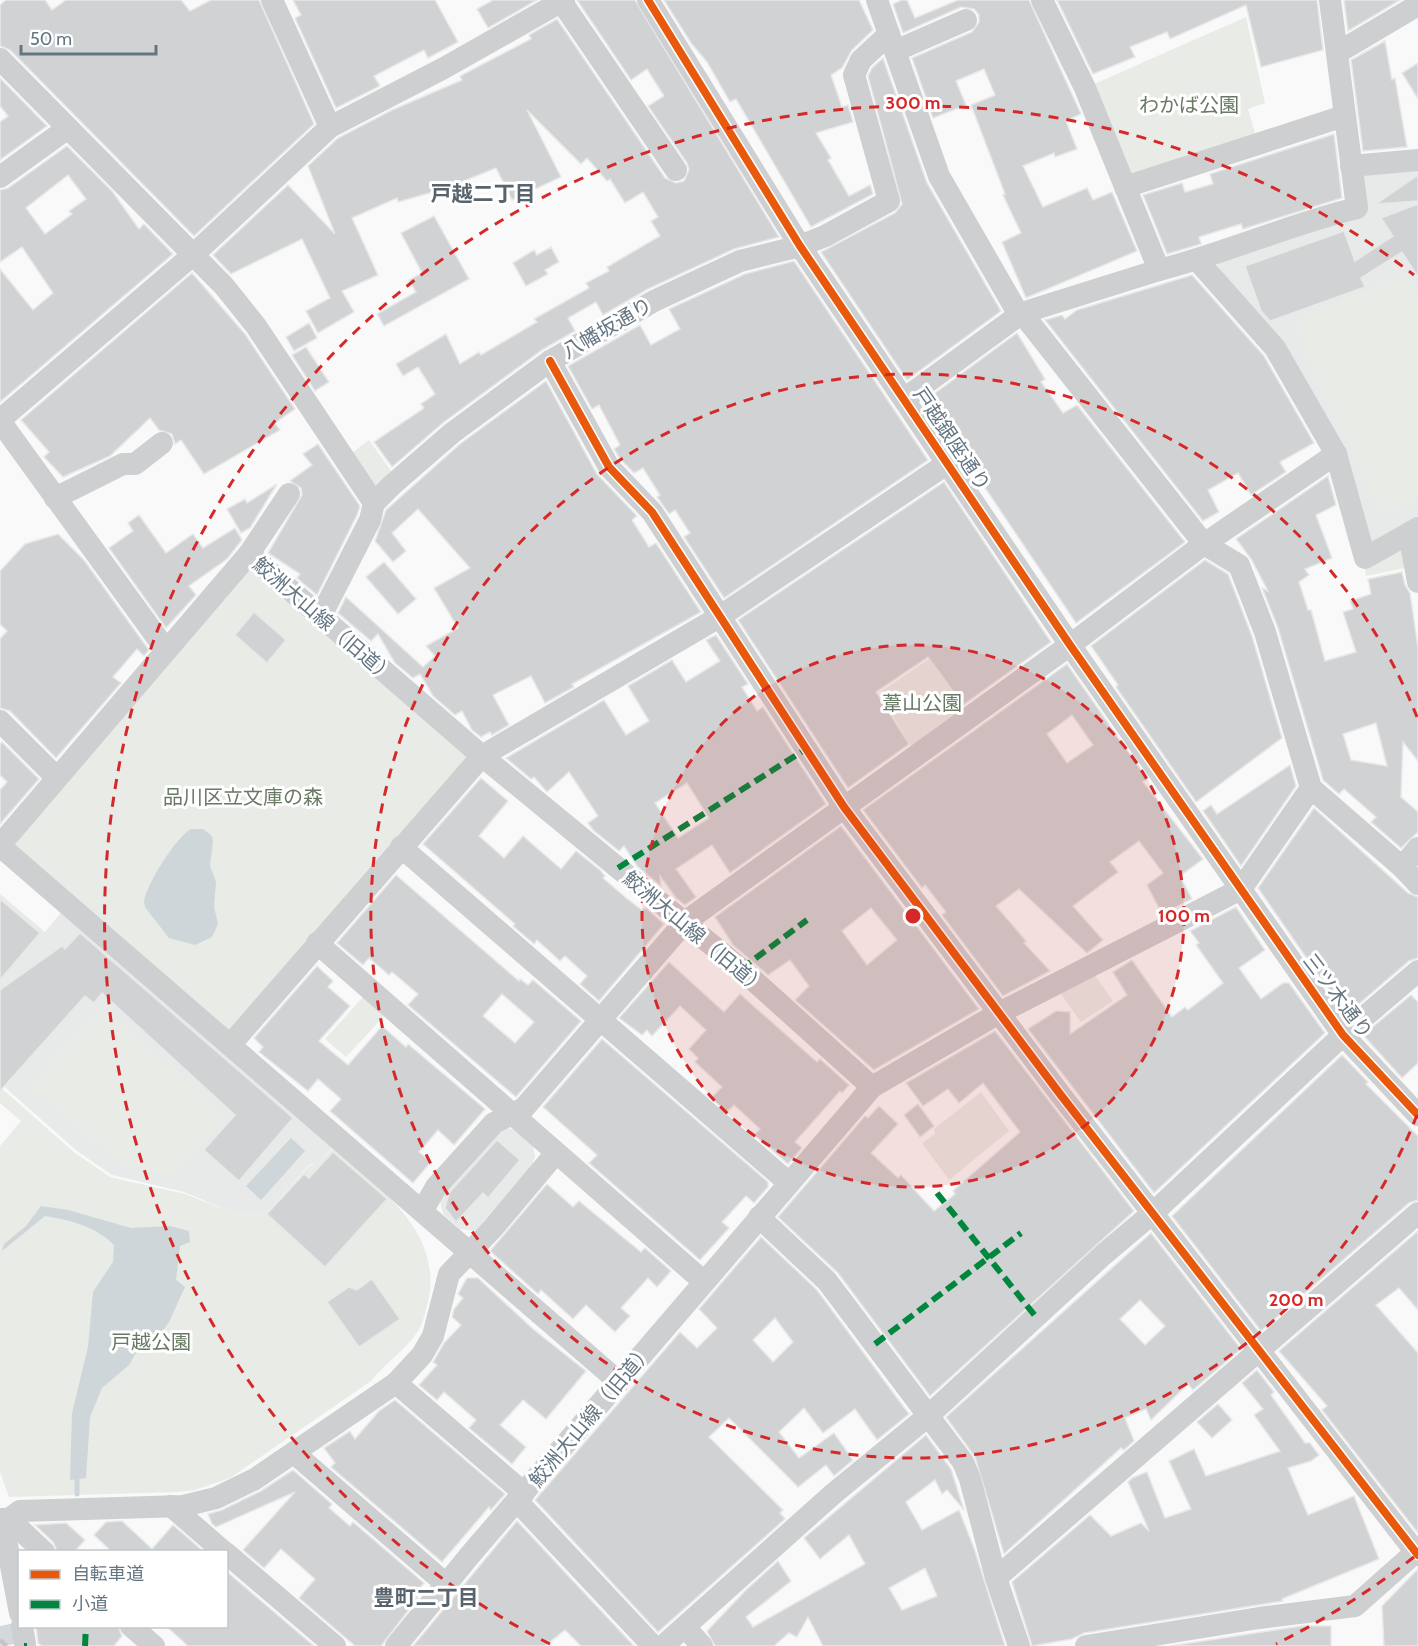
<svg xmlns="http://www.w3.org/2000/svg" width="1418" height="1646" font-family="Cabin,'Noto Sans JP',sans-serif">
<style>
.built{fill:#e8e9e9}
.green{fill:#e8ebe6}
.water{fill:#ced6d9}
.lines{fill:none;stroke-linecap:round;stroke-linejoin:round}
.stream{stroke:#ced6d9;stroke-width:5}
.building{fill:#d0d2d3;stroke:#e8e8e8;stroke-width:1.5;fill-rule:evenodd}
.major-tunnel{stroke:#d4d8dc;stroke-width:28;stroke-dasharray:28 14;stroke-linecap:butt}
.minor{stroke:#cecfd0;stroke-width:22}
.rail{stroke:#c3c5c6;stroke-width:4.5;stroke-dasharray:9 4.5;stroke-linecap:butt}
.quiet{stroke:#00873e;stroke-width:6;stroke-dasharray:12 6;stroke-linecap:butt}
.cycleway-casing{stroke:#fff;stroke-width:11}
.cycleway{stroke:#e8590c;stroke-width:8}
.ring{fill:none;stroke:#d62828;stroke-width:3;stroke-dasharray:10 8}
.labels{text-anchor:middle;stroke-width:6;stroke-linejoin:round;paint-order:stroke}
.park-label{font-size:20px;fill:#687a64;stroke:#fff}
.street-label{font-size:20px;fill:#657683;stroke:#fff}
.neighbourhood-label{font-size:21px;font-weight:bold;fill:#57646e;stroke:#fff}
.centre{fill:#d62828;stroke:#fff;stroke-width:3}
.ring-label{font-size:18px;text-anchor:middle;font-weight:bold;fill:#d62828;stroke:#fff;stroke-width:6;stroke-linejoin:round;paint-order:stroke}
</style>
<rect width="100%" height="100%" fill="#f9f9f9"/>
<g class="built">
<path d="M1418,166V520L1365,545L1343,458L1215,262L1362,213L1357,171Z"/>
<path d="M0,894L45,932L63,910L333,1147L317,1165L310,1164L264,1215L231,1212L184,1192L112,1175L77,1151L0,1083Z"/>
<path d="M508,1128L520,1132L532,1142L535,1156L531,1168L475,1231L460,1229L443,1214L439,1197L490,1135Z"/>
</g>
<g class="green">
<path d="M1246,17L1265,103L1248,109L1258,143L1125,187L1085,88Z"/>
<path d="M1406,275L1418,295V496L1384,516L1303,350L1301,317Z"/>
<path d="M369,440L394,475L374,491L349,455Z"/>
<path d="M1406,540L1410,567L1366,576L1364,564Z"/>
<path d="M249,554L482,756L231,1044L0,845Z"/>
<path d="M929,659L968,713L914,751L879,693Z"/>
<path d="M1091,970L1113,1001L1081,1022L1056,987Z"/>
<path d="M365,995L386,1014L346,1057L325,1039Z"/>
<path d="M100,1007L226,1116L174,1176L122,1165L31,1086Z"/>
<path d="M0,1087L75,1153L110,1177L185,1194L231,1212L264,1215L310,1165H317L334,1147C376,1186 441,1229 429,1296C427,1307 424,1321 418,1331C405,1351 385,1363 371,1381L230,1478L195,1490L177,1492L9,1497L0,1472V1146L21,1121L0,1103Z"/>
<path d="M981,1092L1009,1131L949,1180L922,1143L935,1134L934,1129Z"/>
</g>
<g class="water">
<path d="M191,829H203L212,836L213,841L210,866L216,882L214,907L218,924L212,937L195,945L169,938L145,907L144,902C146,885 176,837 191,829Z"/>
<path d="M291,1138L305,1151L261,1200L246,1186Z"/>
<path d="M41,1206L68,1210L131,1228L170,1226L189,1231L190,1242L180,1246L176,1280L185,1287L169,1322L153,1344L137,1351L129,1365L102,1388L90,1417L86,1478L70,1480L72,1413L88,1347L93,1292L113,1262L114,1245C97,1227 70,1220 45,1216L2,1251L4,1244L26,1226Z"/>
</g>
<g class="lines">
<path class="stream" d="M77,1494V1473"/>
</g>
<g class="building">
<path d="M6,0H45L52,10L66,0H181L190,11L211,0H259L314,124L194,236L10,50L0,46V5Z"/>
<path d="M293,0H435L458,42L428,58L424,50L374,76L380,86L336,108L295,18L301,15Z"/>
<path d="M493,0H537L488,28L477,9Z"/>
<path d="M577,0H635L779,237L734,249L648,289L603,315L596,302L568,318L575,331L542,350L444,422L392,467L374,442L424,408L421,404L435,394L418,367L403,376L396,364L446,334L460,364L479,352L481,355L537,322L534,319L589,288L586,283L609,271L607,267L660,236L651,221L658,217L643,192L625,203L610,179L607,181L587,158L581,164L527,110L561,177L512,200L496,168L447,188L398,202L397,198L352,218L378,275L342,291L354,312L318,333L306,311L330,298L302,239L231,274L213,255L288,185L335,234L308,166L338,138L392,110L462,80L460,76L531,39L529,35L557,19L665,178L676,183L684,181L689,170L687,163L648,106L664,96L647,69L631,80Z"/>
<path d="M664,0H859L873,30L852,50L842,68L831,75L842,107L848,105L853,122L816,133L831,158L828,160L849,196L870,185L873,194L811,227L736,99L730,102L707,62L691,43Z"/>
<path d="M902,0H907L915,18L958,0H1029L1081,114L1066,121L1077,149L1055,157L1054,153L1023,166L1043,207L1087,188L1093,200L1112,192L1137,251L1026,298L1002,242L1021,233L1003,195L1005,194L971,105L995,95L984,69L956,81L966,105L933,118L912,58L972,32L979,22V15L974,9L961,7L903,33L893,4Z"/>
<path d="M1057,0H1317L1323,50L1261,67L1246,5L1170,39L1167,32L1130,47L1135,57L1093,74Z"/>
<path d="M1344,0H1400L1348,31Z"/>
<path d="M1385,41L1392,80L1395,78L1407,147L1363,151L1351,60Z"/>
<path d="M883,58L927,183L1001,311L907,380L821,252L895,213L902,204L868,76L872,68Z"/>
<path d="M1418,63V99L1402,73Z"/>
<path d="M0,78L47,126L0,160V122L8,116L0,106Z"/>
<path d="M1334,134L1342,198L1243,229L1241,224L1199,237L1201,244L1167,254L1143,195L1182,183L1185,192L1213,184L1210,174Z"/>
<path d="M67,146L112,191L139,229L144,224L173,254L0,402V269L33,310L53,293L22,247L0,262V190L8,188ZM68,175L86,199L69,211L72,214L45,234L26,208Z"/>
<path d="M1418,175V201L1376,204L1402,186Z"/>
<path d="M1418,204V277L1402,252L1361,278L1365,287L1270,321L1261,311L1245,266L1344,231L1355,261L1393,236L1381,218Z"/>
<path d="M434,216L469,279L384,326L377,314L416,292L409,280L422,273L401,233Z"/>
<path d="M551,247L559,262L545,270L548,274L526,286L513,263L534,250L537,255Z"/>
<path d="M794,261L928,460L724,598L684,537L690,533L675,510L669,514L657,497L660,495L643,468L634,473L620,459L614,449L620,445L599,405L592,409L568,366L640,325L651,345L680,329L669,309L745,274Z"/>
<path d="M192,273L245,334L295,409L275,423L280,430L204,474L181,440L175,444L172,434L159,430L150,418L110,456L63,477L44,457L49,452L21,420Z"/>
<path d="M1192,275L1264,356L1314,443L1280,462L1286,472L1251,495L1238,473L1208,490L1219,512L1203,521L1045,320L1062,315L1065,319L1077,310Z"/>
<path d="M309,323L317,338L294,351L286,337Z"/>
<path d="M1017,333L1045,379L1041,382L1063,413L1077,405L1185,542L1076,623L967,461L923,402Z"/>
<path d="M306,347L329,382L315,391L292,355Z"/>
<path d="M546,381L597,474L637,516L632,520L649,547L656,543L701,612L572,684L574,687L545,703L531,676L493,695L509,725L492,735L490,732L481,737L472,730L462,711L455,715L433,696L420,674L413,678L395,663L378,634L371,641L338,613L346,597L423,667L435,656L426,646L458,628L434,588L470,568L418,509L392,533L406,551L393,562L375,541L386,510L460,444Z"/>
<path d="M318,444L360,506L357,515L317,595L297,578L300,574L268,553L302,495L301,488L290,481L312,465L303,454Z"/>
<path d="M1328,476L1336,505L1316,515L1332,558L1305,569L1309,575L1299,582L1308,610H1311L1325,661L1356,652L1343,612L1353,609L1350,601L1371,594L1368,579L1402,572L1405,585L1410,593L1418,648V761L1403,742L1401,797L1418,812V832L1401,848L1371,822L1376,817L1344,789L1339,794L1323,780L1278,628L1262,588L1268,591L1251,559L1236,539ZM1376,723L1387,766L1351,760L1343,734Z"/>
<path d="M944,482L1051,642L963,705L928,657L876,692L909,744L848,788L738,620Z"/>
<path d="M277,484L250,528L241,533L227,509L245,499L247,503Z"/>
<path d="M139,515L166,553L193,534L203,548L235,528L242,540L227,559L189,586L196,595L166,628L109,548L133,531L128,523Z"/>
<path d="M58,534L84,560L149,650L144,656L137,649L113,677L121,683L56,758L10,711L0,708V639L7,631L0,624V571L25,544Z"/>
<path d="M1205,560L1228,574L1252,636L1282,738L1196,802L1116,687L1118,685L1091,646Z"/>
<path d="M384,562L416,599L398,614L366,577Z"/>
<path d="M254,612L286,640L267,663L235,635Z"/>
<path d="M716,635L748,684L742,687L757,711L763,707L826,804L730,873L712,845L676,869L696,897L685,905L676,898L660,876L661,886L637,866L624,846L619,851L593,830L588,823L598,816L569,772L547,792L534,777L531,779L506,758L604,700L626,735L649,721L628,686L672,660L686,682L720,661L706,640ZM687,783L709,818L678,838L655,803Z"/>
<path d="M1067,664L1147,779L1143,782L1203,859L1180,876L1192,899L1162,914L1147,885L1163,873L1139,841L1110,862L1118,872L1073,906L1103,940L1087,953L1019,889L996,906L1026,941L1024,943L1050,971L1003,996L942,915L946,912L925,885L922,888L863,810ZM1072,715L1093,745L1067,763L1047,734Z"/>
<path d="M2,742L39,779L0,824V790L7,782L0,775V745Z"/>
<path d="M1290,765L1296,786L1241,866L1203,811L1211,805L1217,814Z"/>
<path d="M481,778L508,801L479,836L504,858L523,836L561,869L576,851L600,870L605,876L603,878L625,897L642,910L646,908L664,924L599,1001L580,984L587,976L565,956L560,961L537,940L534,944L513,926L515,924L423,844Z"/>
<path d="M1314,808L1408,893L1418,897V958L1409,961L1346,1015L1258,888Z"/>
<path d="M841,826L979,1009L874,1070L795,1000L809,986L790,960L768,975L733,945L715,917ZM871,908L897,940L867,965L842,931Z"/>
<path d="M396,875L519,981L520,979L528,985L533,980L581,1021L516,1097L408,1005L418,994L392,972L389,975L369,958L363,965L337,943ZM502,994L534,1022L515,1043L483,1016Z"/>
<path d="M0,899L40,933L0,980Z"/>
<path d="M1236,907L1265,950L1239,968L1261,999L1283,983H1289L1325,1033L1154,1193L1028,1029L1056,1011L1070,1012V1034L1092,1019L1127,995L1113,972L1132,960L1172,1017L1185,1007L1188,1010L1223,983L1196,945L1199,943L1190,931Z"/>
<path d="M80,933L293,1118L239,1181L204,1150L235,1115L102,993L94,1003L85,996L0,1091V990L62,946L65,949Z"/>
<path d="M669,962L724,1012L740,994L817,1062L820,1059L849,1085L842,1093L840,1091L795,1142L802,1148L788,1164L754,1135L760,1129L734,1105L727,1112L711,1098L722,1087L695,1062L698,1058L689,1049L706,1030L680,1006L652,1036L647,1030L642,1035L619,1018Z"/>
<path d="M317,966L333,981L328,987L350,1006L319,1041L348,1065L382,1026L406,1047L408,1044L485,1109L454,1145L438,1130L419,1152L431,1162L413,1183L330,1111L341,1099L318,1079L308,1091L259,1052L263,1047L254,1038Z"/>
<path d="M1411,995L1418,1002V1063L1402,1078L1363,1035Z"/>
<path d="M995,1031L1134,1211L930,1396L838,1273L778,1217L865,1116L868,1118L879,1106L898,1124L871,1153L898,1178L901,1175L934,1211L955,1194L953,1191L1020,1132L983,1083L959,1103L948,1089L923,1106L906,1083Z"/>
<path d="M602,1039L768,1182V1187L754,1203L746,1196L722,1222L729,1228L700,1260L589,1163L597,1155L543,1107Z"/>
<path d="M1342,1055L1368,1082L1366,1084L1418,1136V1200L1409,1203L1261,1331L1172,1216Z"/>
<path d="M918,1104L934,1126L920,1137L904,1115Z"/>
<path d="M497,1140L520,1160L488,1198L483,1193L456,1222L445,1208L449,1193Z"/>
<path d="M333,1152L387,1199L325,1267L267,1214L304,1174L309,1178Z"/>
<path d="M547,1184L573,1207L579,1201L641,1252L645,1248L671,1271L657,1287L648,1278L621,1308L630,1316L615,1332L586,1305L573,1319L541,1290L538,1294L490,1251Z"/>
<path d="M1418,1231V1310L1399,1288L1376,1305L1418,1353V1533L1322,1410L1327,1406L1279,1351Z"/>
<path d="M1151,1233L1241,1349L1193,1390L1188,1384L1151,1420L1146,1409L1125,1418L1134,1441L1124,1450L1121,1448L1004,1554L975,1457L946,1417ZM1140,1300L1165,1326L1145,1345L1120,1319Z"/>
<path d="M761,1237L817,1290L909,1414L877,1440L855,1409L823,1433L804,1408L779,1432L799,1458L834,1433L853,1460L834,1476L826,1465L798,1487L729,1418L709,1437L783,1510L780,1513L785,1519L658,1632L535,1500L680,1332L697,1348L717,1328L699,1309ZM775,1318L793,1342L773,1362L753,1340Z"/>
<path d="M467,1278H478L533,1329L586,1371L546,1419L523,1400L500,1425L526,1447L512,1464L469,1428L476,1420L444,1392L437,1400L419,1385L437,1365L433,1362L444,1343L461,1325L452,1317L454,1309L463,1298L458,1294Z"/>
<path d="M372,1279L400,1319L359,1347L327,1302L349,1287L357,1290Z"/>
<path d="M1257,1370L1274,1392L1271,1395L1305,1443H1310L1319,1455L1311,1461L1288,1468L1308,1515L1354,1496L1379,1559L1282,1599L1283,1601L1084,1633L1072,1639L1032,1646L1012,1582L1090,1515L1111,1536L1141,1523L1149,1531L1128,1482L1132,1478L1147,1472L1165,1518L1191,1509L1169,1461L1194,1449L1206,1476L1280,1451L1254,1415L1263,1409L1242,1383Z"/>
<path d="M395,1400L505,1494L491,1510L489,1507L442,1562L331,1467L335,1463L324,1448L350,1431L355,1439L379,1411Z"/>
<path d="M1218,1404L1232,1420L1212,1438L1197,1422Z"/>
<path d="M926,1435L951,1469L964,1510L947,1490L942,1494L935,1480L906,1502L922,1530L959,1510L974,1548L1005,1646H823L808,1617L797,1637L789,1633L774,1646H715L707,1631L747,1589L778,1561L791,1581L746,1617L753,1627L865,1564L849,1535L820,1559L804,1538ZM925,1568L937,1596L902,1610L889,1588Z"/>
<path d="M293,1470L332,1504L329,1508L350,1526L353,1522L424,1583L414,1595L418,1598L381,1646H355L299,1598L315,1579L281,1549L264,1568L243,1550L295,1492L216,1527L212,1524L208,1514L222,1510L261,1491Z"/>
<path d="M122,1521L152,1549L173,1525L203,1551H111L94,1535L106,1522Z"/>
<path d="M517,1521L634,1646H581L565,1630L545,1646H413Z"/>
<path d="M66,1523L85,1540L75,1551H57L53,1542L35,1525Z"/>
<path d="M1418,1569V1646H1384L1382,1606Z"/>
<path d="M226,1571L314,1646H188L166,1626H226Z"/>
<path d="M36,1626H118L122,1636L114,1646H42L38,1643Z"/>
<path d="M1302,1626H1331V1646H1170Z"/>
</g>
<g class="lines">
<path class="major-tunnel" d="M0,1626L4,1646"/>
<g class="minor">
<path d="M272,0L330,127"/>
<path d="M648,0L800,246L1070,645L1343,1035L1418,1115"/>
<path d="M877,0L939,176L1019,315"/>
<path d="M561,1L676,170"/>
<path d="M895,51L966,20"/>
<path d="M1337,53L1418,5"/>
<path d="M0,59L224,286L256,326L374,503"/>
<path d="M1351,166L1418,160"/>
<path d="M0,177L68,128"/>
<path d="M1125,187L1344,116"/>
<path d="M1197,260L1275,348L1336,454L1365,558L1418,528"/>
<path d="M1159,270C1226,253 1290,224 1357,208L1330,0"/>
<path d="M1022,313L1204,544L1239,565L1265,632L1311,788L1402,867L1418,884"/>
<path d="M550,361L609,467L652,512L844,807L1060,1094L1418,1555"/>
<path d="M904,399L1022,313L1159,270L1085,88L1042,0"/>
<path d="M0,420L194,254L330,127L444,68L564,0"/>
<path d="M0,421L166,650"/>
<path d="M55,498L123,464H135L162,443"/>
<path d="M1409,534L1418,582"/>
<path d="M249,554L289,494"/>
<path d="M321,616L370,520L374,503L392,485L452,433L550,361L654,301L740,261L800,246L825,236L889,201L854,75L861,60L889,34"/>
<path d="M0,721L57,778"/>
<path d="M0,845L249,554L482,756L741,969L872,1087"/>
<path d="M0,846L619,1382"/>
<path d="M401,847L789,1183"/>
<path d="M1402,867L1418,848"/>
<path d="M317,943L703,1281"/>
<path d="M231,1044L482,756L719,617L948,463"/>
<path d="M423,1210L436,1187L494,1123L524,1108L685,922L1070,645L1204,544L1336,454"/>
<path d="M759,1217L827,1281L963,1462L970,1479L996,1578L1019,1646"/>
<path d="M396,1383L524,1493"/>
<path d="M294,1453L446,1584"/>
<path d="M517,1501L653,1646"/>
<path d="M171,1506L224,1552"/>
<path d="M9,1519L44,1552"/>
<path d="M226,1553L335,1646"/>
<path d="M996,1578L1418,1213"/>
<path d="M20,1613L2,1519H9L20,1511L183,1506L216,1498L255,1479L396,1383L422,1355L433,1336L449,1274L493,1228L555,1154"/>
<path d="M22,1626L25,1644"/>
<path d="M131,1626L154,1646"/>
<path d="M685,1627L702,1646"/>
<path d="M396,1646L470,1555L872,1087L999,1013L1241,889L1311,788"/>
<path d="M663,1646L833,1494L928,1416L1103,1255L1154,1212L1343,1035L1418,971"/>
<path d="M1086,1646L1259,1618L1355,1606L1418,1550"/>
</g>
<path class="rail" d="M0,1640L7,1646"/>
<g class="quiet">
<path d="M618,868L806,749"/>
<path d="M741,969L807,920"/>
<path d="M937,1193L1036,1317"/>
<path d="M875,1344L1021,1233"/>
<path d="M24,1646H27"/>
<path d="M85,1646L86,1626"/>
</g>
<g class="cycleway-casing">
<g id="cycleway">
<path d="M648,0L800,246L1070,645L1343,1035L1418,1115"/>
<path d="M550,361L609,467L652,512L844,807L1060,1094L1418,1555"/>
</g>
</g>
<use href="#cycleway" class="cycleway"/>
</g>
<circle cx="913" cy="916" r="271" fill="#d62828" fill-opacity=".12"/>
<g class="ring">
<circle cx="913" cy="916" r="271"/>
<path d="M1417 1115A542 542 0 1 1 1417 717"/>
<path d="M1414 1557A813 813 0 0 1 1276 1644M550 1644A813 813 0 1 1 1414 275"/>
</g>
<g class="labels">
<g class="park-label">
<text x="1189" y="112">わかば公園</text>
<text x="922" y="710">葦山公園</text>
<text x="243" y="804">品川区立文庫の森</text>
<text x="151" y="1349">戸越公園</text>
</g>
<g class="street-label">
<text transform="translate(607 328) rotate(-30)" y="7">八幡坂通り</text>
<text transform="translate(952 439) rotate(56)" y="7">戸越銀座通り</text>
<text transform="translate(324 620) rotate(41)" y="7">鮫洲大山線（旧道）</text>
<text transform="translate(695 933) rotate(40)" y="7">鮫洲大山線（旧道）</text>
<text transform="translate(1338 996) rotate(53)" y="7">三ツ木通り</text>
<text transform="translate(591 1415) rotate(-50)" y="7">鮫洲大山線（旧道）</text>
</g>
<g class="neighbourhood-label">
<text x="483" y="201">戸越二丁目</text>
<text x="426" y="1605">豊町二丁目</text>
</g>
</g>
<circle cx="913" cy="916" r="9" class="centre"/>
<g class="ring-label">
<text x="913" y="109">300 m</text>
<text x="1184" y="922">100 m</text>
<text x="1296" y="1306">200 m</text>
</g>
<rect x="18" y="1550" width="210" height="78" fill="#ffffff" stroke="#c1c8cd" stroke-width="1.5"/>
<rect x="30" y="1570" width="30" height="9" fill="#e8590c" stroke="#c1c8cd" stroke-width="1.5"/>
<text x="72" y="1580" font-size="18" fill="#657683">自転車道</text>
<rect x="30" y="1600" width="30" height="9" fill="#00873e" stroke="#c1c8cd" stroke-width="1.5"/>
<text x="72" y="1610" font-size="18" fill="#657683">小道</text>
<path d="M21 45v9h135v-9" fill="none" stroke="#657683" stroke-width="3"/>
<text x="30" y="45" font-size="18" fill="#657683" stroke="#ffffff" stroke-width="4.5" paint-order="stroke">50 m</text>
</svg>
